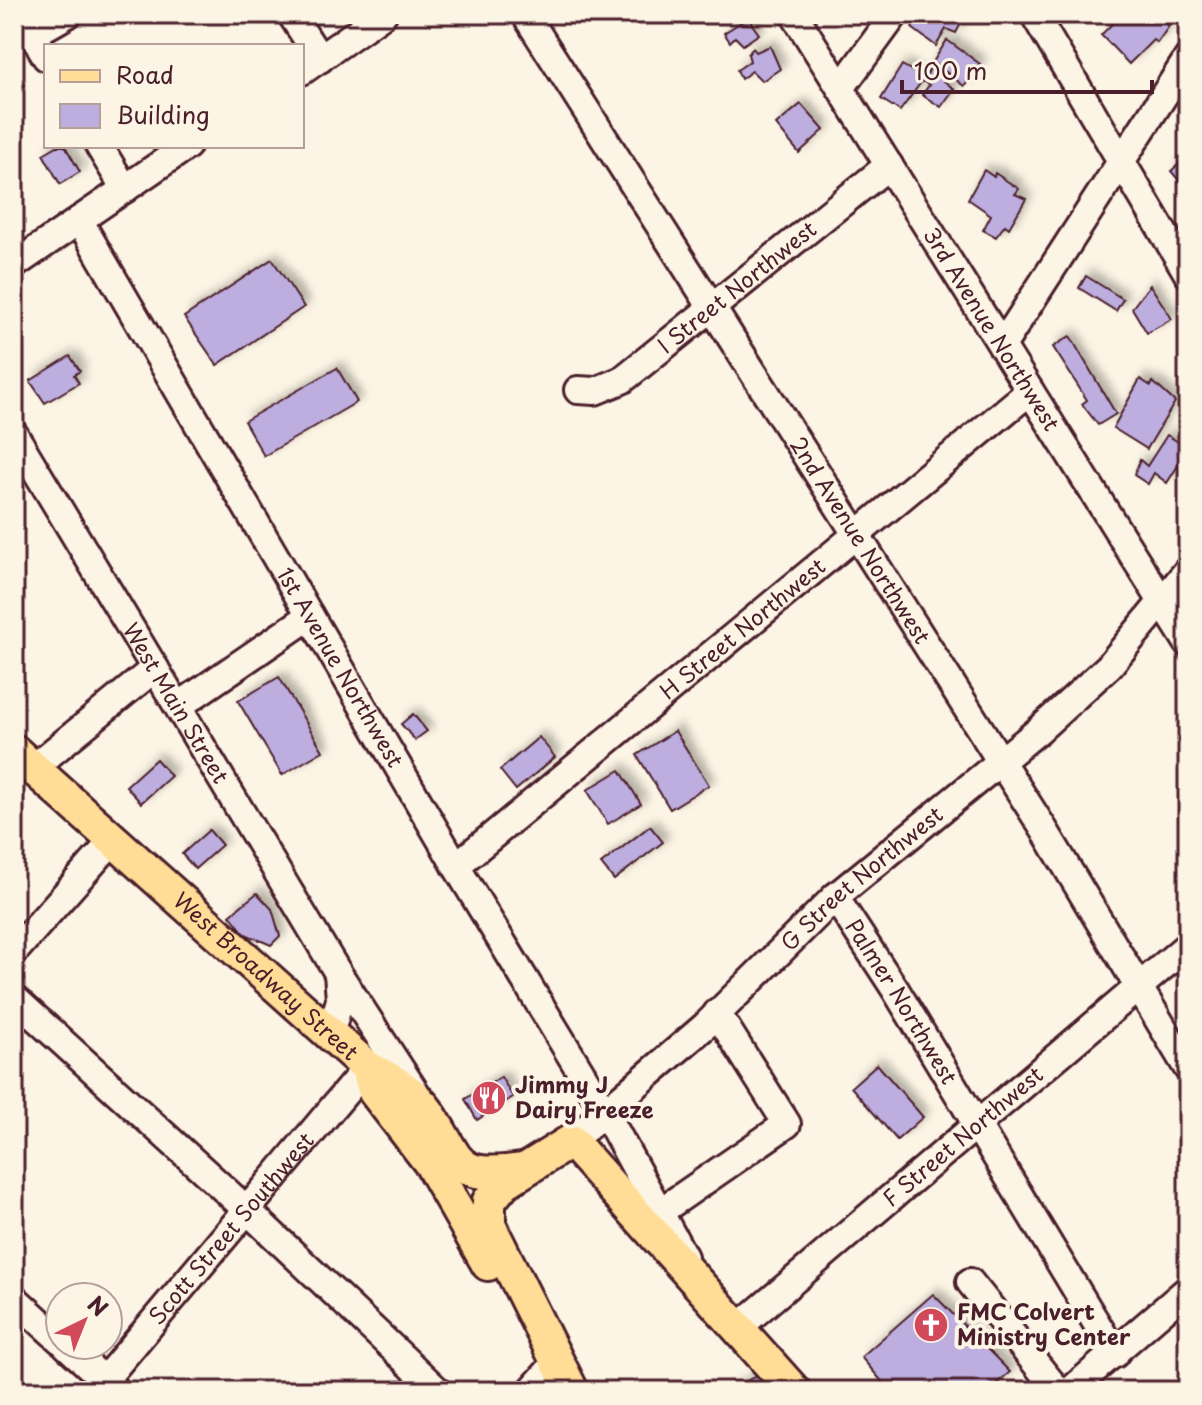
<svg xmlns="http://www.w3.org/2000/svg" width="1202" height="1405" font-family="'Playpen Sans',sans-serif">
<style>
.building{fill:#bdaedf;stroke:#4a1f2b;stroke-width:2;filter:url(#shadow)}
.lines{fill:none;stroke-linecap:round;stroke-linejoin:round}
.minor-casing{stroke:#4a1f2b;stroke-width:32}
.major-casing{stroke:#4a1f2b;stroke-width:38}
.minor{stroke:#fcf5e5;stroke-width:26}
.major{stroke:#ffdd96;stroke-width:32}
.labels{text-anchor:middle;stroke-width:8;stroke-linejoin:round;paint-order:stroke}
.street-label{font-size:22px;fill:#4a1f2b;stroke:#fcf5e5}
.poi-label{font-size:22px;font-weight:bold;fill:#4a1f2b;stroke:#fcf5e5;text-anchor:start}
</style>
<defs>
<filter id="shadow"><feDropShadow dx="6" dy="-6" stdDeviation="4" flood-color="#0004"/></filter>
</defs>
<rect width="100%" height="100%" fill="#fcf5e5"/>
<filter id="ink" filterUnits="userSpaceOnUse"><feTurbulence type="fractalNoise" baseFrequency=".0125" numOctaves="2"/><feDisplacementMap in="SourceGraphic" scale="16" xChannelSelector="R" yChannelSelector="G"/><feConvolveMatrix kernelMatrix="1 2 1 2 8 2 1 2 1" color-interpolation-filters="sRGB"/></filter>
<g filter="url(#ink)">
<g class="building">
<path d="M919,14H966L956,33L946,29L936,46L912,28Z"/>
<path d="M1115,14H1158L1169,26L1157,43L1153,40L1129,64L1101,35L1118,18Z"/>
<path d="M752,15L751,23L759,34L743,45L735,37L730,42L724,33Z"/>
<path d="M947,40L980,64L964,86L933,62Z"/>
<path d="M770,46L780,69L762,81L752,71L741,79L737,70L750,61L748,54L753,48L756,52Z"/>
<path d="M933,62L947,73L944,81L954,89L941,107L922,95L929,85L922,81L900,111L881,99L902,65L925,78Z"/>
<path d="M801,104L824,130L799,153L776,125Z"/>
<path d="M57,146H65L80,172L60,184L43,154Z"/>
<path d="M1188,156V191L1171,171Z"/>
<path d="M984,170L994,177L995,173L1019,189L1015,194L1026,199L1009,228L1005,225L996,237L983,230L991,215L968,199Z"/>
<path d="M272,259L304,307L217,365L184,317Z"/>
<path d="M1086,276L1123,299L1116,311L1079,288Z"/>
<path d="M1150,285L1172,319L1147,333L1132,308Z"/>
<path d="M1070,336L1116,414L1098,425L1082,404L1087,400L1053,347Z"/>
<path d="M70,356L80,371L74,375L79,383L45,403L30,381Z"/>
<path d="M337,368L357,402L264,456L244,421Z"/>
<path d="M1140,379L1151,386L1153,382L1175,402L1147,449L1113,428Z"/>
<path d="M1167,435L1188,448V469L1179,464L1167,483L1154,473L1148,484L1134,475L1140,460L1147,466Z"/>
<path d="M279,677L323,751L282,775L238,701Z"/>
<path d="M413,714L427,731L415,740L401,724Z"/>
<path d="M675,731L709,785L670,809L637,755Z"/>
<path d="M539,737L555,757L516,790L500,770Z"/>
<path d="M156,759L171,776L141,803L126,786Z"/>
<path d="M620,770L641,804L608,824L587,790Z"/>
<path d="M650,826L663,842L614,880L601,864Z"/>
<path d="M209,830L222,845L195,869L182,854Z"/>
<path d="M257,893L272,909L280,936L271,945L245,934L230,915Z"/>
<path d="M877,1064L923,1117L897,1140L851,1087Z"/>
<path d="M501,1077L513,1097L477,1120L465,1099Z"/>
<path d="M933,1294L1010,1372L988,1391H890L861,1357Z"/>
<path d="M759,1374L774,1391H729Z"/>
</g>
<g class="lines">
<g class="minor-casing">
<g id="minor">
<path d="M21,14L46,57"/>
<path d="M291,14L320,59"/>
<path id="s1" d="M525,14L1045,831L1188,1069"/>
<path id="s2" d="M794,14L1188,643"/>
<path d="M1034,14L1188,274"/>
<path d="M33,34L68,14"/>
<path d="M302,71L383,14"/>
<path d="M841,88L895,14"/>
<path d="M99,146L125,189"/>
<path id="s3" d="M79,220L456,866L605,1112L684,1257"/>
<path d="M14,265L187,146"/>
<path d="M1002,346L1188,58"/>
<path id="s4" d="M578,390L595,391L622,380L889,165"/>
<path id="s5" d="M14,434L338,973L416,1093"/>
<path d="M180,705L310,616"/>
<path d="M33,768L155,668"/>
<path id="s6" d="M456,866L1030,391"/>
<path id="s7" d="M835,897L895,989L1115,1354"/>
<path d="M14,952L114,839"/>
<path d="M14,998L248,1211L438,1391"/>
<path d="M330,1034L340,1000L338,973"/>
<path id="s8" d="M571,1141L705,1026L835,897L1039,730L1109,666L1188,570"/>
<path d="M661,1211L787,1124L717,1013"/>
<path d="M970,1282L1058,1391"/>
<path d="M14,1298L60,1340"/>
<path id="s9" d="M739,1327L1188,945"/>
<path d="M66,1345L116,1391"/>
<path id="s10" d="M95,1391L367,1067"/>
<path d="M531,1391L556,1363"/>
<path d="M1070,1391L1188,1289"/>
</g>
</g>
<g class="major-casing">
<g id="major">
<path id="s11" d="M14,751L367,1067C389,1079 413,1090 428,1112C461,1161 451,1180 522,1170"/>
<path d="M367,1067L375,1092L431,1164L488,1264"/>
<path d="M572,1391L489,1225V1201L504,1183L571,1141L794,1391"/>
</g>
</g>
<use href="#minor" class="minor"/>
<use href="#major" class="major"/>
</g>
</g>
<defs>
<g id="restaurant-disc" transform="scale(1.8)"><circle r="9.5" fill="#d1495b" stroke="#fcf5e5"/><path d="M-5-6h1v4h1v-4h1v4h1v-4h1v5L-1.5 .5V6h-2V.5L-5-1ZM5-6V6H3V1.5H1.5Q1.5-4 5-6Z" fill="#fff"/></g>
<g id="church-disc" transform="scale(1.8)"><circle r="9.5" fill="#d1495b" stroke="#fcf5e5"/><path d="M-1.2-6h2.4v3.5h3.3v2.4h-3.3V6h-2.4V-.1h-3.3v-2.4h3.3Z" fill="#fff"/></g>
</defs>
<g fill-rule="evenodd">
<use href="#restaurant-disc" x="489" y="1098"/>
<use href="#church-disc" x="931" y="1325"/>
</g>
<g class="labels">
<g class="street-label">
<text dy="8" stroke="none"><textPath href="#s4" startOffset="194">I Street Northwest</textPath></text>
<text dy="8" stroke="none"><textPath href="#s2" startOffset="372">3rd Avenue Northwest</textPath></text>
<text dy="8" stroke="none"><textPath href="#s1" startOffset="624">2nd Avenue Northwest</textPath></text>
<text dy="8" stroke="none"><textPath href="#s6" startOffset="372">H Street Northwest</textPath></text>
<text dy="8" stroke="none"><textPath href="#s3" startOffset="518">1st Avenue Northwest</textPath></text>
<text dy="8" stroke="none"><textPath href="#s5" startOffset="314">West Main Street</textPath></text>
<text dy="8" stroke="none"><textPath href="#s8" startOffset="392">G Street Northwest</textPath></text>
<text dy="8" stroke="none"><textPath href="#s11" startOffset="338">West Broadway Street</textPath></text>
<text dy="8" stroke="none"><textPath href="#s7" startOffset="124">Palmer Northwest</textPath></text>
<text dy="8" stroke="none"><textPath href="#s9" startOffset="294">F Street Northwest</textPath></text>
<text dy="8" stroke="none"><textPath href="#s10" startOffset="212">Scott Street Southwest</textPath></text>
</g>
<g class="poi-label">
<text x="515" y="1093">Jimmy J<tspan x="515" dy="25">Dairy Freeze</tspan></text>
<text x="957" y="1320">FMC Colvert<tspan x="957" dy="25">Ministry Center</tspan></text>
</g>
</g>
<rect width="1202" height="1405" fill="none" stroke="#fcf5e5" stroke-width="48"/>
<rect x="24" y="24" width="1154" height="1357" fill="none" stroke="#4a1f2b" stroke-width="3" filter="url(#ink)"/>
<rect x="44" y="44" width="260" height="104" fill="#fcf5e5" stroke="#b59f9b" stroke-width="2"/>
<rect x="60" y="70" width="40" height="12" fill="#ffdd96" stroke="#b59f9b" stroke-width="2"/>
<text x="116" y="84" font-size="24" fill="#4a1f2b">Road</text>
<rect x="60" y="104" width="40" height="24" fill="#bdaedf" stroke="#b59f9b" stroke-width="2"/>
<text x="116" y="124" font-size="24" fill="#4a1f2b">Building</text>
<g transform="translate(84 1321) rotate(43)"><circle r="38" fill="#fcf5e5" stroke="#b59f9b" stroke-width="2"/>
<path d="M0-6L14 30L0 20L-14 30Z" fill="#d1495b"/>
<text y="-12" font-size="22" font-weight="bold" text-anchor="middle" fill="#4a1f2b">N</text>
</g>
<path d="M902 80v12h250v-12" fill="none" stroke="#4a1f2b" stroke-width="4"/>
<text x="914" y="80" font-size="24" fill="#4a1f2b" stroke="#fcf5e5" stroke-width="6" paint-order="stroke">100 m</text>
</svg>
